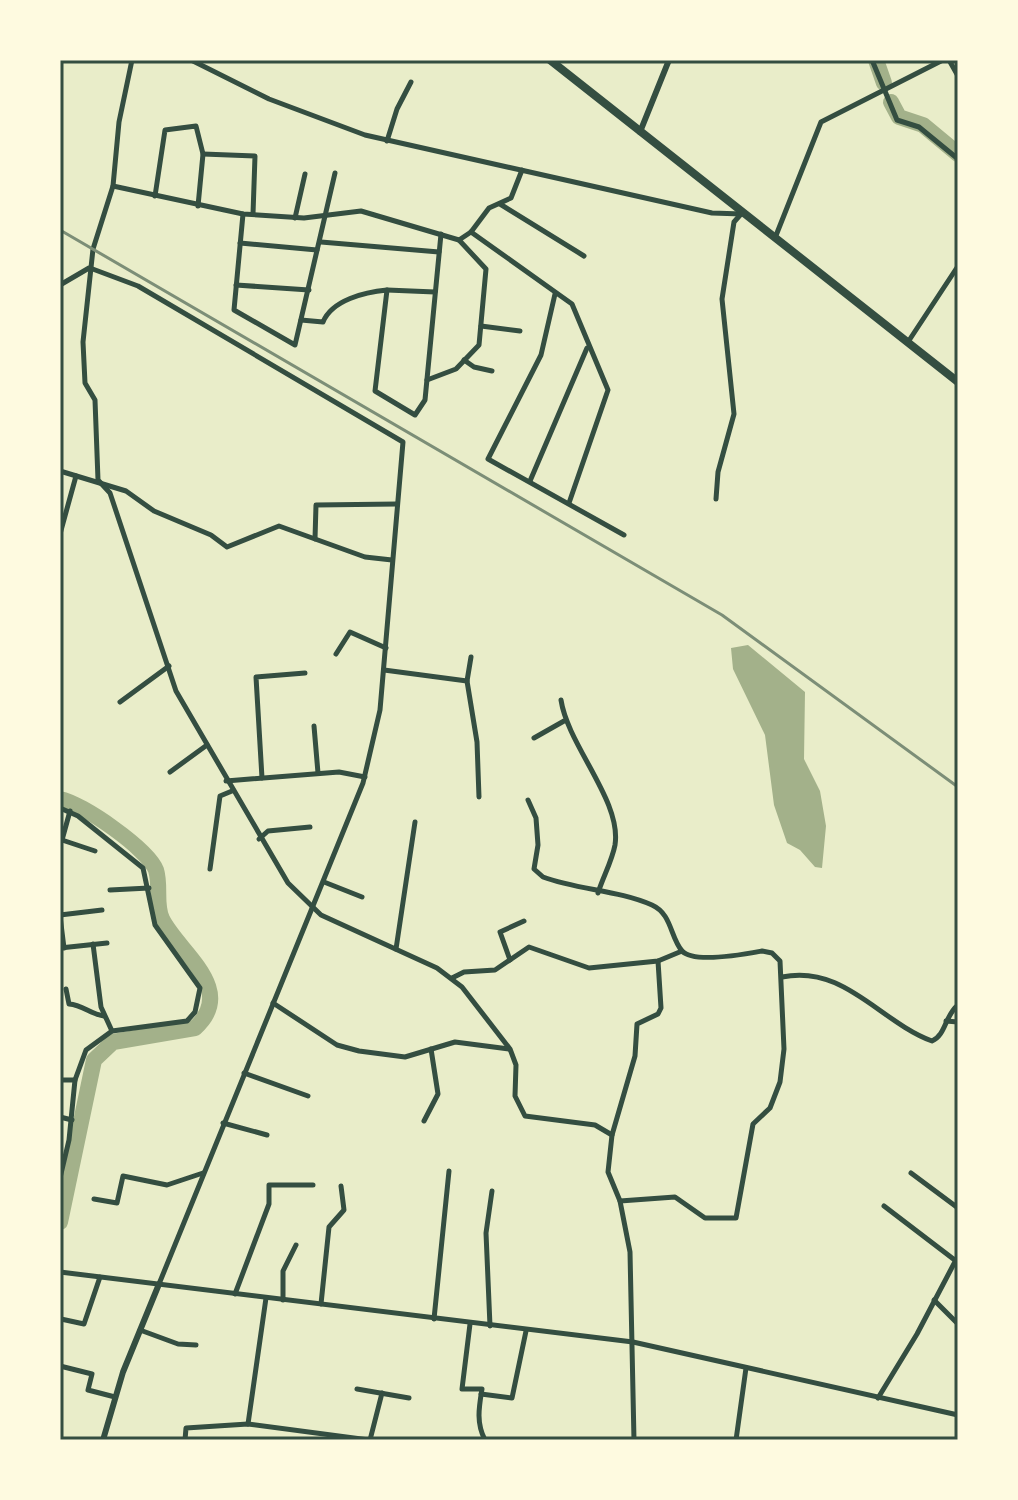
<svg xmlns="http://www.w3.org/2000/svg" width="1018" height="1500" font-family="'Alegreya Sans',sans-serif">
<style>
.water{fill:#a3b18a}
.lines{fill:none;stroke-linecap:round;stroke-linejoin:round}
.river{stroke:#a3b18a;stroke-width:16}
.minor{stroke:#344e41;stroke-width:5}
.tertiary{stroke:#344e41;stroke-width:6}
.primary{stroke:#344e41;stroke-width:8}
.rail{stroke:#7c8e77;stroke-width:3}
.neatline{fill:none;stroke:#344e41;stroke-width:3}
</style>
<rect width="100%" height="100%" fill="#e9edc9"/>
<path class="water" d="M748,645L805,692L804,759L820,791L826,826L822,868L815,867L800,850L787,843L774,805L765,735L733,669L731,648Z"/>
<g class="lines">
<g class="river">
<path d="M876,60L884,83"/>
<path d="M891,102L899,117L923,125L958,154"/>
<path d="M60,799C82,803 148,849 156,870C161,886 155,904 162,919C178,952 238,989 195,1028L113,1042L94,1060L60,1222"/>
</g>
<g class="minor">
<path d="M132,60L119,122L113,186L93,249L83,342L85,383L95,400L98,480L110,493L176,691L288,883L321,915L437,968L462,987L510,1049L516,1065L515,1096L525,1116L595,1125L612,1135"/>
<path d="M191,60L269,99L365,135L712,213L742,214"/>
<path d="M872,60L897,120L919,127L958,159"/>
<path d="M949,60L958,76"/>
<path d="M387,141L397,109L411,82"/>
<path d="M203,154L255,156L253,214"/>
<path d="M113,186L243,214L304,218L361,211L459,240L471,232L489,208L511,198L522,170"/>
<path d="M155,196L165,130L196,126L203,154L198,206"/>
<path d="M500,204L584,256"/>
<path d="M243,214L234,310L295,345L335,173"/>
<path d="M295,218L305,174"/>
<path d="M471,232L572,304L608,390L569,503"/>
<path d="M775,238L821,122L943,60"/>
<path d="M321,242L439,252"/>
<path d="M240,243L317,250"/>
<path d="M90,268L138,286L403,442L380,710L363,783L159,1284"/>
<path d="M60,285L89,268"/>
<path d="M236,285L309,290"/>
<path d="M387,290L435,292"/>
<path d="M555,294L541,355L488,459L624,535"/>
<path d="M301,320L323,322C332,300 365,292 387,290L375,391L415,415L425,400L441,234"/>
<path d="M481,326L520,331"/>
<path d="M908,342L958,266"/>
<path d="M464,360L474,367L492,371"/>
<path d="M427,380L456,369L479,345L486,269L459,240"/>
<path d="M60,471L126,491L154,511L211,535L227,547L279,526L365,557L392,560"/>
<path d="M530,481L587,348"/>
<path d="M716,499L718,472L734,414L722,299L734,222L741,214"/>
<path d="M60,534L76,476"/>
<path d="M315,539L316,505L397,504"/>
<path d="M336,654L350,632L386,648"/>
<path d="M384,670L467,681L471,657"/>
<path d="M467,681L477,742L479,797"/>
<path d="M561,700C568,746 622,801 615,845C612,861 603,877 598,893"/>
<path d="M120,702L169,666"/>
<path d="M314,726L318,773"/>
<path d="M534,738L564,721"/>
<path d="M170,772L207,745"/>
<path d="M262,778L256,677L305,673"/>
<path d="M226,781L339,772L365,777"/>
<path d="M528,800L536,818L538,845L534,869L543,877C578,890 618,890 652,905C672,914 670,937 682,951C694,964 746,954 762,951L772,953L780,961L784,1049L780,1082L770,1108L753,1124L736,1218H705L675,1197L620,1201"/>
<path d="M60,808L78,816L143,868L155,925L200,988L195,1012L187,1021L112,1031L86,1050L75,1080L69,1140L60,1178"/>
<path d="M70,811L62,840L95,851"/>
<path d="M259,839L268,831L310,827"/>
<path d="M210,869L220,796L232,791"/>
<path d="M324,882L362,897"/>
<path d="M110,890L149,888"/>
<path d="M60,915L102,910"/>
<path d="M60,916L64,948"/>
<path d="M93,944L101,1007L112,1031"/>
<path d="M60,948L107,943"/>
<path d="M396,949L415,822"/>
<path d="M510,960L500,932L524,921"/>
<path d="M782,977C844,964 880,1022 932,1041C946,1035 945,1015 958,1005"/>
<path d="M452,978L464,972L495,970L529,947L589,968L658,961L682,951"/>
<path d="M66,989L69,1004C83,1005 90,1014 104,1016"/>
<path d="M273,1003L337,1045L359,1051L405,1057L455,1042L509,1049"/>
<path d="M946,1021L958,1022"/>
<path d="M244,1073L308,1096"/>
<path d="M60,1080H75"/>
<path d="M60,1117L72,1120"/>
<path d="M424,1121L438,1094L431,1049"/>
<path d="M223,1123L267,1135"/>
<path d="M911,1173L958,1208"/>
<path d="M94,1199L117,1203L123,1176L167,1185L203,1173"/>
<path d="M884,1206L956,1261"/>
<path d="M60,1272L633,1342L958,1415"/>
<path d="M235,1294L269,1204V1185H313"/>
<path d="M283,1300V1271L296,1245"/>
<path d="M934,1300L958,1324"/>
<path d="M321,1304L329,1227L344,1210L341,1186"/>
<path d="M61,1319L84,1324L100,1277"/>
<path d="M434,1319L449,1171"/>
<path d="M470,1324L462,1389H482C479,1407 476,1423 485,1440"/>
<path d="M490,1326L486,1233L492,1191"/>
<path d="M140,1330L178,1344L196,1345"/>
<path d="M60,1366L92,1374L88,1390L115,1397"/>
<path d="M357,1389L409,1398"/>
<path d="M481,1394L512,1398L526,1331"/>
<path d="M878,1398L917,1334L958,1256"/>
<path d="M248,1424L266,1298"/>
<path d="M185,1440L186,1428L248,1424L369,1440"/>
<path d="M370,1440L382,1393"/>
<path d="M634,1440L630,1252L620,1201L608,1172L612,1135L635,1056L637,1024L658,1014L661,1008L658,961"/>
<path d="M736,1440L746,1368"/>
</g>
<g class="tertiary">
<path d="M640,132L669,60"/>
<path d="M103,1440L123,1372L159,1284"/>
</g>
<path class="primary" d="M550,60L958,382"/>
<path class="rail" d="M60,230L722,615L958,787"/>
</g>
<rect width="1018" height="1500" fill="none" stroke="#fefae0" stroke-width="124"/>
<rect x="62" y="62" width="894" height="1376" class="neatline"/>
</svg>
